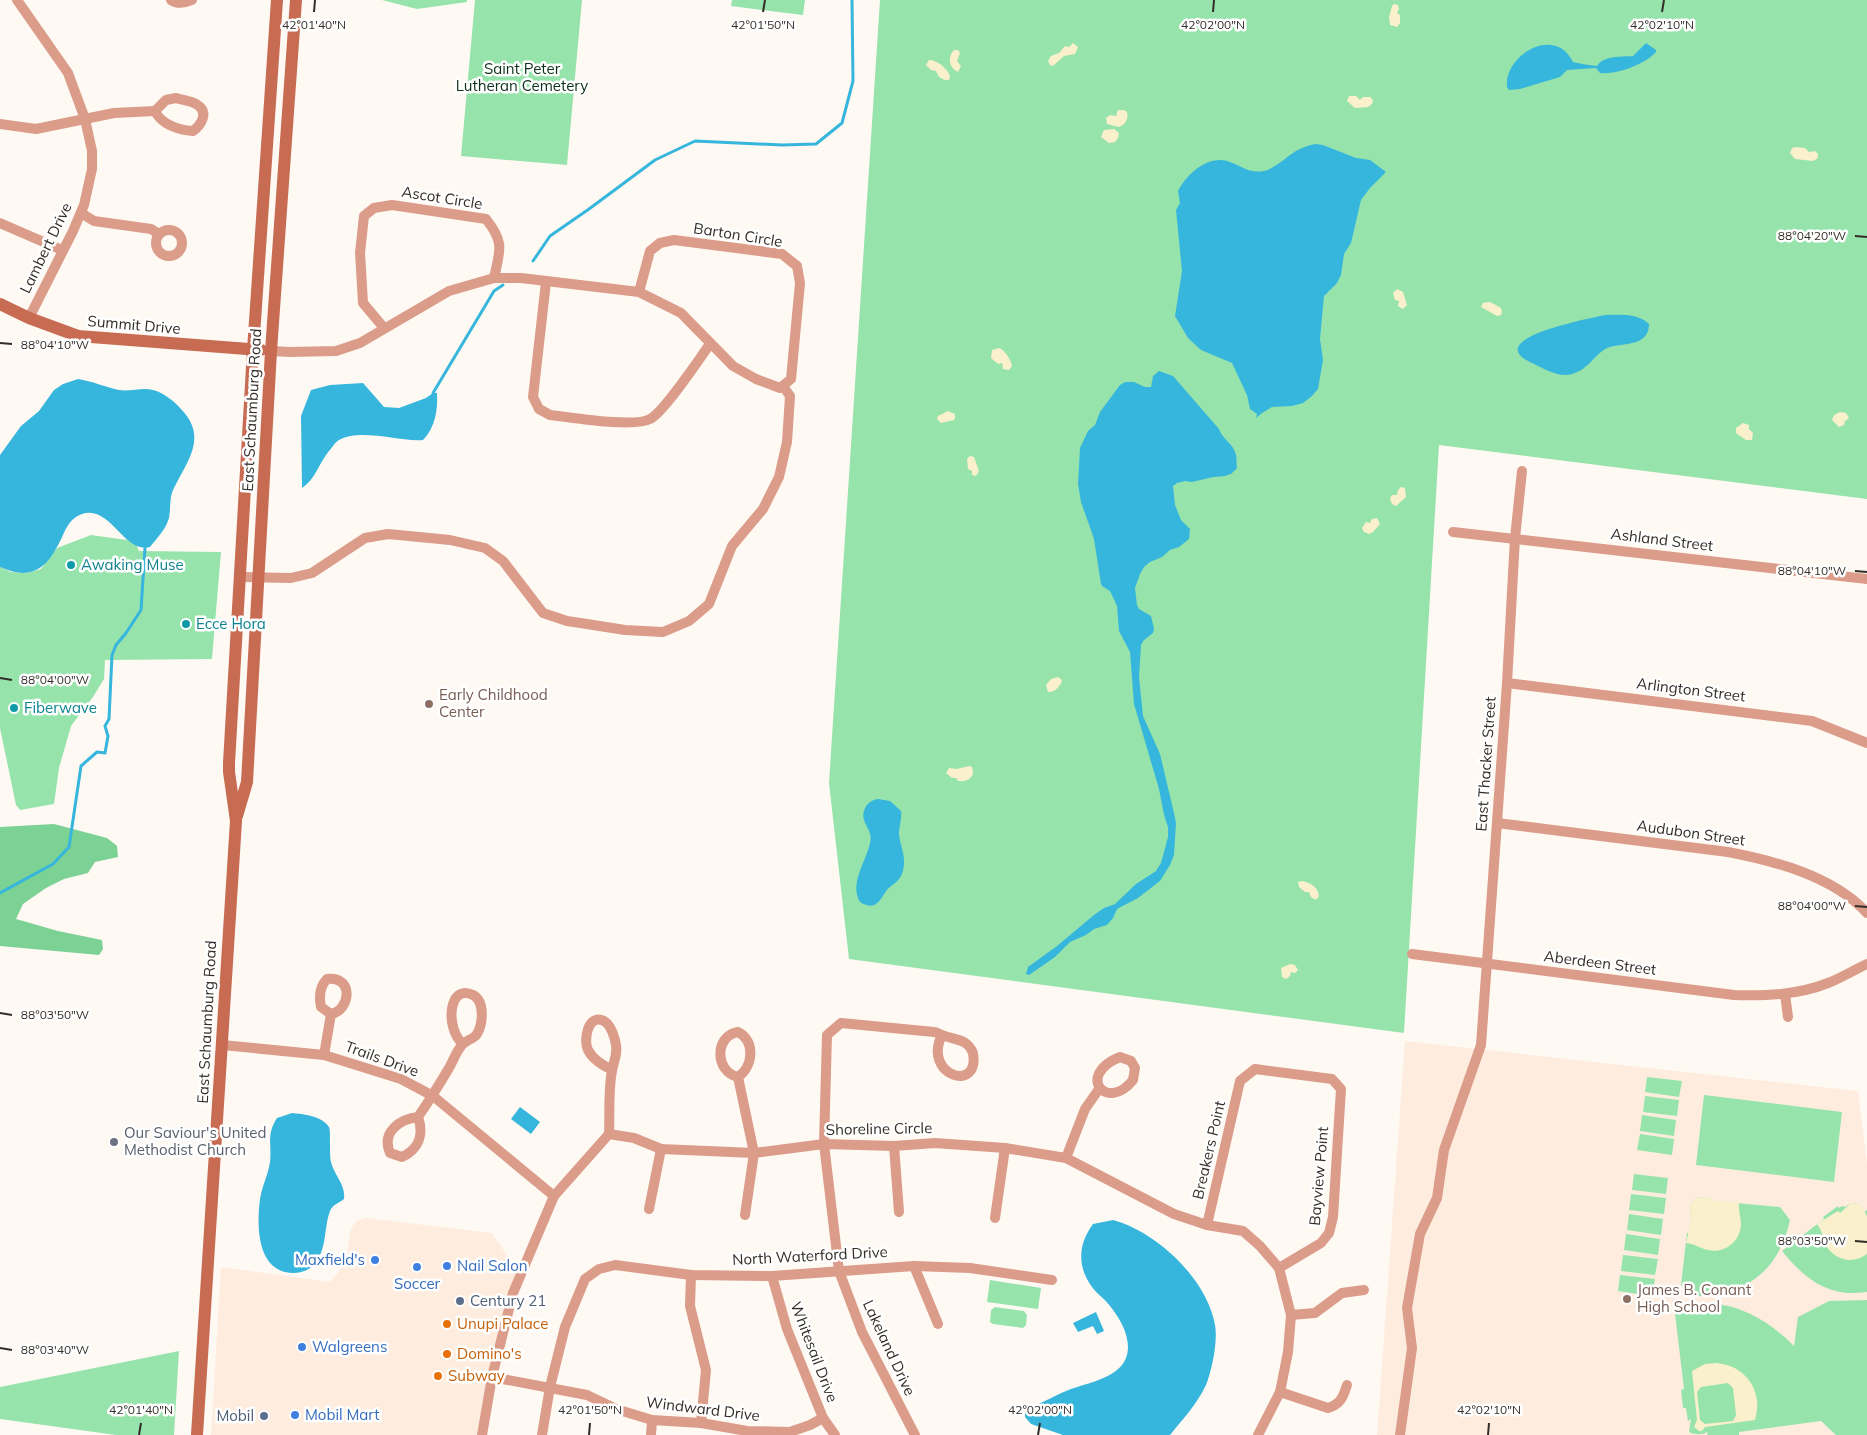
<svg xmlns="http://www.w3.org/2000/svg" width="1867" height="1435" font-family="Mulish,sans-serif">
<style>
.built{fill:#feeddf}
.green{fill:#97e3ac}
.forest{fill:#7cd195}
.sand{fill:#faf0cb;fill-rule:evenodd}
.water{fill:#36b6dc}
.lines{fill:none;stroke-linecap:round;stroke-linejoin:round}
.stream{stroke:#36b6dc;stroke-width:3}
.street{stroke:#db9c8a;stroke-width:10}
.secondary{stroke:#c76b53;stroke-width:12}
.ticks{fill:none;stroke:#322d28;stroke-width:2}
.culture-dot{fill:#0f9aa8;stroke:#fff;stroke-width:2}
.education-dot{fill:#8d6e63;stroke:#fff;stroke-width:2}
.worship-dot{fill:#6b7280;stroke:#fff;stroke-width:2}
.shop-dot{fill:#3f7fe0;stroke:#fff;stroke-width:2}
.service-dot{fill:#5c6f8a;stroke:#fff;stroke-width:2}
.food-dot{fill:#e8710a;stroke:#fff;stroke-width:2}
.labels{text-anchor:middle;stroke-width:5;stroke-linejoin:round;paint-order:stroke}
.park-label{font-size:15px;fill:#0d321b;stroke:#fff}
.street-label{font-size:15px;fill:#322d28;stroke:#fff}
.culture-label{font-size:15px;fill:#0d838f;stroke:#fff;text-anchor:start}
.education-label{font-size:15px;fill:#785e54;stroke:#fff;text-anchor:start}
.worship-label{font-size:15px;fill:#5b616d;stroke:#fff;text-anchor:start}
.shop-label{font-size:15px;fill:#366cbe;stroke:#fff;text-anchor:start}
.service-label{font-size:15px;fill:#4e5e75;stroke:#fff;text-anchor:start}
.food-label{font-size:15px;fill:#c56008;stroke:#fff;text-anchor:start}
.ticks-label{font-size:12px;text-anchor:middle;fill:#322d28;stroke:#fff;stroke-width:5;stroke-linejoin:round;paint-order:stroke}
</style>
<rect width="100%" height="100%" fill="#fff9f4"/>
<g class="built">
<path d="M1405,1041L1858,1091L1867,1163V1435H1377Z"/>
<path d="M366,1218L492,1233L519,1273L481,1435H211L221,1267L330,1282L339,1272L347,1257L350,1233L352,1227L356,1221Z"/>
</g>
<g class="green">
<path d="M382,0H467V2L417,9Z"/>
<path d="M475,0H582L567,165L461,156Z"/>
<path d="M732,0H805L803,15L731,6Z"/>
<path d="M880,0H1867V499L1439,445L1404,1033L849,959L829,783Z"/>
<path d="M91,535L127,540L136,544L139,551L221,552L212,659L105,660L104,679L93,697L71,726L59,768L54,804L20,810L16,805L0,728V567L11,572L27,573L41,569L57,548Z"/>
<path d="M1647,1077L1682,1081L1679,1097L1645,1092Z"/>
<path d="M1704,1095L1842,1112L1834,1182L1696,1165Z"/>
<path d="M1645,1096L1679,1100L1677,1116L1643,1112Z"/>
<path d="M1642,1115L1676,1120L1674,1136L1640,1131Z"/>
<path d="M1640,1134L1674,1139L1672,1155L1637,1150Z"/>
<path d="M1634,1174L1668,1178L1666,1194L1632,1190Z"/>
<path d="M1631,1194L1666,1198L1664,1214L1629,1210Z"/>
<path d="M1699,1197L1713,1199V1201L1780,1207L1790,1220C1779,1272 1744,1297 1691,1296L1681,1285L1687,1233H1689L1692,1217L1690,1216L1691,1203Z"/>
<path d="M1851,1203L1860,1204L1864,1212L1867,1210V1292C1828,1298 1805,1279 1782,1251L1824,1219L1823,1217L1838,1206L1839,1208L1842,1206L1845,1207Z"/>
<path d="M1629,1214L1663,1219L1661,1235L1627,1230Z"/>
<path d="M1626,1234L1660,1239L1658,1255L1624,1250Z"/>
<path d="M1623,1255L1658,1259L1655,1275L1621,1271Z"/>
<path d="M1620,1275L1655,1279L1652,1296L1618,1291Z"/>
<path d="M990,1280L1041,1288L1038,1309L987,1302Z"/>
<path d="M1867,1300V1435H1836L1821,1421L1739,1432V1435H1707L1708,1432C1701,1435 1695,1435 1689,1432L1691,1419L1688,1421L1686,1408H1683L1681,1390L1684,1389L1674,1305C1723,1297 1759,1311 1794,1346L1798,1317L1829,1301Z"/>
<path d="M995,1307L1024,1311L1027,1315L1026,1325L1023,1328L993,1324L990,1322L991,1310Z"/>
<path d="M179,1351L174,1435H116L0,1419V1387Z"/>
</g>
<path class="forest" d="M54,824L107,838L117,846L118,857L95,862L88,873L64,879L46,888L23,904L16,919L58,931L102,940L103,949L99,955L0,946V827Z"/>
<g class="sand">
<path d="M1394,4L1398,5L1399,9L1397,13L1400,15V23L1397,27L1390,25L1389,17L1392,6Z"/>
<path d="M1073,43L1078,47L1075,54L1064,56L1053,66L1050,65L1048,61L1051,56L1059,53L1065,46L1069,47Z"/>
<path d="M954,50H958L960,53L957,61L961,66L958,72C949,68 947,57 954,50Z"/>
<path d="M929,60C937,60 947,68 950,76L949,80H945L939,77L936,71L931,70L926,65Z"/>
<path d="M1349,96H1356L1360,100L1363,97H1370L1373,100L1372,104L1368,107L1355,108L1347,101Z"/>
<path d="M1118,110H1124L1127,112C1129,119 1125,125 1119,127L1107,124L1106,118L1110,115L1116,116Z"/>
<path d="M1114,129L1119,133L1118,138L1115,142L1109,143L1101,137L1104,130Z"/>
<path d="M1796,147L1805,148L1809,152L1815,151L1818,154V158L1813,161L1795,159L1790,153L1792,148Z"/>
<path d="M1397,289L1403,292L1407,305L1403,309L1398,306L1399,301L1395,300L1393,293Z"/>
<path d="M1490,302L1501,308L1502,312L1501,315L1497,316L1481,307L1483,303Z"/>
<path d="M999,348C1005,350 1011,360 1012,366L1009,370L1003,369L1002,363L998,364L991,358L992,350Z"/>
<path d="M948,411L955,414V418L954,420L941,423L937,419L938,416Z"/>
<path d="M1840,412L1846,413L1849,418L1845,421L1844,425L1839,427L1832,420L1834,415Z"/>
<path d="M1743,423L1749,425V429L1753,433L1752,440H1746L1736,433V428Z"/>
<path d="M970,456L974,457L979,471L976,476L972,475V471L968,469L967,459Z"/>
<path d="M1401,487L1405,488L1406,497L1396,506L1392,504L1390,498L1392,495H1397L1398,490Z"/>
<path d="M1377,518L1380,524L1373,532L1369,534L1364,532L1362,528L1366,522L1370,523L1372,519Z"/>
<path d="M1058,677L1062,680C1061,686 1054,693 1048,692L1046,685L1051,679Z"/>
<path d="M969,766L972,767C976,778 967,782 958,781L956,778H952L946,773L949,768L957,769Z"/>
<path d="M1302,881C1310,883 1318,886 1319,896L1317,899C1312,900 1310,896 1309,892H1305L1299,887L1298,882Z"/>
<path d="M1290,964L1295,965L1298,970L1295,973L1291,972L1290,976L1286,979L1282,977L1281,968Z"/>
<path d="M1699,1197L1713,1199V1201L1739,1202C1738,1211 1741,1217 1741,1225C1740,1242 1724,1254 1708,1250C1700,1248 1695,1244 1686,1243L1692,1217L1690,1216L1691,1203Z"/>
<path d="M1851,1203L1860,1204L1867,1216V1254C1854,1264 1836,1261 1827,1247C1823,1239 1823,1232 1817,1224L1838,1211L1840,1213Z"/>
<path d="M1716,1363C1746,1365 1764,1392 1755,1420L1705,1427L1702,1431H1699L1694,1427L1697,1420L1692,1371L1705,1364ZM1728,1383L1733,1388L1736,1415L1733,1421L1705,1424L1700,1420L1697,1392L1701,1387Z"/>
</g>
<g class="water">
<path d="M1646,43L1656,50V52C1646,64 1616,75 1600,73L1596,68L1567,70L1560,77L1520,89L1509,90L1507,87C1503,56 1555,24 1573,62C1581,64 1589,65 1597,66C1604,55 1622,57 1633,56Z"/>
<path d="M1315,144L1323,145L1356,158L1370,160L1386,172L1370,188L1361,200L1351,243L1344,254L1341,275L1337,283L1324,296L1320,339L1323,360L1318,389L1312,396L1303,403L1292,406L1272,407L1262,413L1256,418L1257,414L1250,409L1247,395L1232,363L1201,350L1188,338L1175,316L1182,271L1176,210L1180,203L1178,191C1186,175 1207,155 1227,161C1240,165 1249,174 1264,171C1274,168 1282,161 1290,155C1298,149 1306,146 1315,144Z"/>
<path d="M1605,315C1621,315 1637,313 1649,324C1649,346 1625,343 1610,347C1594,352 1589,373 1566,375C1553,375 1541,367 1530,362C1481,338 1593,318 1605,315Z"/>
<path d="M1159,371L1173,376L1219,429C1222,439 1234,444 1236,455C1237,459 1236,464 1237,468L1231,474L1225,476L1213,477L1192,482L1185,481L1177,483L1173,486L1175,505L1181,520L1190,529L1189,539L1179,547L1170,550L1162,557L1150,562L1144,567L1140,574L1135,588L1137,605L1139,609L1151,616L1154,629L1153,633L1144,640L1141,645L1139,677L1143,716L1160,754L1174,813L1176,823L1174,855L1170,865L1160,881L1138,898L1117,909L1113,918L1107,925L1094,929L1086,935L1070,942L1055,957L1029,975L1026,974L1028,967L1057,946L1094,915L1104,908L1115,904L1136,884L1156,871L1161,863L1168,837V827L1164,815L1159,789L1134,704L1130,652L1119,631L1117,606L1110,591L1102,586L1101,584L1094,539L1081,502L1078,484L1080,448L1088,431L1095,425L1100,412L1120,385L1125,382H1134L1145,387H1151L1153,376Z"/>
<path d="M78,379C92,381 105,387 119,390C130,392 142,387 153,390C164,393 174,401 181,409C208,437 188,460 174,488C169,497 171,508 169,518C166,529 157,538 150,547C124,554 110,504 82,514C66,520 65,534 57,547C43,573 27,579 0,567V455L21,426L39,411L54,390L63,384Z"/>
<path d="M363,383L384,407L399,408L426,398L433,393H437C438,410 435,428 423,440C398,442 362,428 339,440C335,442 332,448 329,451C319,463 315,480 302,488L301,416L311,390L330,385Z"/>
<path d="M878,799L890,801L901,811C902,819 899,826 899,834C900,845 905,854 904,865C902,878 899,880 890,887C881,894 879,914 860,902C849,883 866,862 870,843C874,830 860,823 864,811C866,804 871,800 878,799Z"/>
<path d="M520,1107L540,1122L531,1134L511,1119Z"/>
<path d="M292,1113C303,1114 322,1116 329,1127C331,1131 329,1154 331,1162C334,1175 346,1185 344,1199C339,1203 332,1205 330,1211C323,1230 328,1254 310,1268C303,1273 294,1274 285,1272C256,1265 257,1222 260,1199C262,1186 268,1175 270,1162C272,1144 266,1135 277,1118Z"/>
<path d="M1113,1220C1157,1232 1207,1279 1215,1325C1218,1341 1212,1370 1206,1385C1197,1404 1183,1419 1170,1435H1063L1031,1424L1025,1417V1411L1028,1408L1033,1407C1045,1401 1058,1394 1071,1389C1085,1384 1105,1380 1117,1370C1138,1353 1125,1324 1110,1306C1105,1299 1097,1294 1092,1287C1077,1267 1078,1244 1093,1224Z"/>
<path d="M1096,1312L1104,1331L1097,1334L1093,1326L1078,1332L1073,1323Z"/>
</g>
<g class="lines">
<g class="stream">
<path d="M533,261L550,236L589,209L655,160L695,141L782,145L816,144L842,123L853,81L852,0"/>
<path d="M433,393L494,291L503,285"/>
<path d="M0,893L53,864L69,847L81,766L97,752L105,753L108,736L105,726L109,719L112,655L116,645L126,633L141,610L145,548"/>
</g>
<g class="street">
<path d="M17,0L68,73L85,119L92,151V169L84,205L73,231L29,318"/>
<path d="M171,0C177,4 185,3 192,0"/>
<path d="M176,98C182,100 191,101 196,104C210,112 201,125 193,131C178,130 161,124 155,111L166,100Z"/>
<path d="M0,124L36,129L114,113L155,111"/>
<path d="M81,213L94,221L151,229L159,234"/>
<path d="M0,223L62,250"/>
<circle cx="169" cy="243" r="13"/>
<path d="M546,282L533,397L539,409L550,415C570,417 634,428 650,419C664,412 699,359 710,344"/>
<path d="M384,328L363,303L360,253L364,216L374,208L392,205L486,219C505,243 500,250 494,278"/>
<path d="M271,351L290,352L336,351L360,343L449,291L494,278H521L639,292L681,313L733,366L756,379L780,388L791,379L800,283L797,266L782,254L674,240L660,243L650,251L639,292"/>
<path d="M1453,532L1867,579"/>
<path d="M240,577L291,578L312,573L365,538L388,534L450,540L485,548L503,561L543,613L567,621L587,624L625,630L663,632L689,621L709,604L732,546L763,509L779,477L787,442L790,396L783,386"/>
<path d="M1507,683L1812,721L1867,743"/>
<path d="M1497,823L1728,852C1775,861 1833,876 1867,913"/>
<path d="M1412,954L1734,995C1765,996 1798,995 1828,983C1841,978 1854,970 1867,964"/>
<path d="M327,979C355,976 350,1011 331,1014L321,1007C319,997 319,987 327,979Z"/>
<path d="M1785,994L1788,1017"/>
<path d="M738,1032C756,1041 753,1067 738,1077C715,1072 714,1036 738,1032Z"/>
<path d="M222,1045L324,1055L401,1079L433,1096L554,1196"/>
<path d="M324,1055L331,1014"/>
<path d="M1120,1057L1131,1061L1135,1068L1133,1080C1107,1113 1075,1075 1120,1057Z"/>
<path d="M738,1077L754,1153L745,1215"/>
<path d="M418,1117C424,1134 419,1149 402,1157L390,1153C381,1132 400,1119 418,1117C429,1101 439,1085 449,1068C453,1061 457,1050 462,1045C466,1040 474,1039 477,1034C483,1024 485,1001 473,995C448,983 445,1029 463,1044"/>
<path d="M609,1134C610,1114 608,1091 612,1071C613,1062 618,1055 616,1045C615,1038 611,1025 604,1021C588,1013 583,1040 588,1050C593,1060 603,1065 612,1070"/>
<path d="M894,1146L899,1212"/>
<path d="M1066,1158L1085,1109L1099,1089"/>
<path d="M649,1209L661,1149"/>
<path d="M995,1218L1005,1148"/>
<path d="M1207,1225L1240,1081L1255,1069L1332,1079L1341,1089L1333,1217L1329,1233L1321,1243L1279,1268"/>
<path d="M914,1266L938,1324"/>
<path d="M691,1275L690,1306L706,1370L701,1423"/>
<path d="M772,1276L787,1329L823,1418L835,1435"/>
<path d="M1291,1315L1315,1313L1342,1293L1364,1290"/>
<path d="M492,1377L587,1395L616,1409L652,1420L701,1423L747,1431L790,1432L810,1425L823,1418"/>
<path d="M1280,1392L1328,1408C1341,1404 1343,1397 1347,1385"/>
<path d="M482,1435L492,1377L513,1293L554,1196L609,1134L634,1138L661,1149L754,1153L824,1144L894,1146L935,1143L1005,1148L1066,1158L1174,1214L1207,1225L1243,1231L1260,1246L1279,1268L1291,1315L1288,1352L1280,1392L1258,1435"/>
<path d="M542,1435L550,1387L565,1327L585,1279L599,1269L615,1265L691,1275L772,1276L914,1266L970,1268L1052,1280"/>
<path d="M651,1435L652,1420"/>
<path d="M915,1435L862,1332L839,1271L824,1144L827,1035L841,1023L934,1032C937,1032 939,1034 942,1035C954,1040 967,1038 973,1053C980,1094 922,1075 942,1035"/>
<path d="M1400,1435L1412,1348L1407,1308L1420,1234L1437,1198L1444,1150L1481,1045L1507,683L1515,538L1522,471"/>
</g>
<g class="secondary">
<path d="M0,304L29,318L78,336L261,350"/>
<path d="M237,816L247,782L271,351L296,0"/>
<path d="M197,1435L236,821L229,772V763L253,350L277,0"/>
</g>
</g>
<path class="ticks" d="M314,12L315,0M763,12L765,0M1213,12L1214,0M1662,12L1664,0M1855,236L1867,237M0,343L12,344M1855,571L1867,572M0,678L12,680M1855,906L1867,907M0,1013L12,1015M1855,1241L1867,1242M0,1348L12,1350M139,1435L141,1423M589,1435L590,1423M1038,1435L1040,1423M1488,1435L1489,1423"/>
<g class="culture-dot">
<circle cx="71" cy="565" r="5"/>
<circle cx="186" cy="624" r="5"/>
<circle cx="14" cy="708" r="5"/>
</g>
<g class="education-dot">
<circle cx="429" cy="704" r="5"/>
<circle cx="1627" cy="1299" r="5"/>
</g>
<circle class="worship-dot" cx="114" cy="1142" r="5"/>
<g class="shop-dot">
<circle cx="375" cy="1260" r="5"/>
<circle cx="447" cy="1266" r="5"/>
<circle cx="417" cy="1267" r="5"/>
<circle cx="302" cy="1347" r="5"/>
<circle cx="295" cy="1415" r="5"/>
</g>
<g class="service-dot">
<circle cx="460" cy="1301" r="5"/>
<circle cx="264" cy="1416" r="5"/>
</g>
<g class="food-dot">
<circle cx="447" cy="1324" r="5"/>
<circle cx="447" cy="1354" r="5"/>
<circle cx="438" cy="1376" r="5"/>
</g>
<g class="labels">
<g class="park-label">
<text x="522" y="74">Saint Peter<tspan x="522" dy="17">Lutheran Cemetery</tspan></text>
</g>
<g class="street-label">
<text transform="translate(442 198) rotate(9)" y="5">Ascot Circle</text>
<text transform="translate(738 235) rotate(9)" y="5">Barton Circle</text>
<text transform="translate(46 248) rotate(-64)" y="5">Lambert Drive</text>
<text transform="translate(134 325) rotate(5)" y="5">Summit Drive</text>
<text transform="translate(252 410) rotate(-87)" y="5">East Schaumburg Road</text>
<text transform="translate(1662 540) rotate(7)" y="5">Ashland Street</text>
<text transform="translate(1691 690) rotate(7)" y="5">Arlington Street</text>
<text transform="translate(1486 764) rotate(-86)" y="5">East Thacker Street</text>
<text transform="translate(1691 833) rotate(8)" y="5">Audubon Street</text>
<text transform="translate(1600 963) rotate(7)" y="5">Aberdeen Street</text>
<text transform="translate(207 1022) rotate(-87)" y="5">East Schaumburg Road</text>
<text transform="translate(382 1059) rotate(20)" y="5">Trails Drive</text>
<text transform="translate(879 1129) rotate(-1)" y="5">Shoreline Circle</text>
<text transform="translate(1209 1150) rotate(-77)" y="5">Breakers Point</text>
<text transform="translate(1319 1176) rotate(-85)" y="5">Bayview Point</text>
<text transform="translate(810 1256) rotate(-3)" y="5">North Waterford Drive</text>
<text transform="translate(889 1348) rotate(65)" y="5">Lakeland Drive</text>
<text transform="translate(814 1352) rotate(69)" y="5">Whitesail Drive</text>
<text transform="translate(703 1409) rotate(7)" y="5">Windward Drive</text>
</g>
<g class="culture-label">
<text x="81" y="570">Awaking Muse</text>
<text x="196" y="629">Ecce Hora</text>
<text x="24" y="713">Fiberwave</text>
</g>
<g class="education-label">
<text x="439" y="700">Early Childhood<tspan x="439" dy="17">Center</tspan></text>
<text x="1637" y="1295">James B. Conant<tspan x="1637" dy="17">High School</tspan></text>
</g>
<g class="worship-label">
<text x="124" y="1138">Our Saviour's United<tspan x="124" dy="17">Methodist Church</tspan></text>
</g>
<g class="shop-label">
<text x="365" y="1265" text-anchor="end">Maxfield's</text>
<text x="457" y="1271">Nail Salon</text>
<text x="417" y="1289" text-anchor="middle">Soccer</text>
<text x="312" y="1352">Walgreens</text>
<text x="305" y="1420">Mobil Mart</text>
</g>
<g class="service-label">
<text x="470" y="1306">Century 21</text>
<text x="254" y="1421" text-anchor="end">Mobil</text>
</g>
<g class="food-label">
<text x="457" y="1329">Unupi Palace</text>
<text x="457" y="1359">Domino's</text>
<text x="448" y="1381">Subway</text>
</g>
</g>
<g class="ticks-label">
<text x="314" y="29">42°01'40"N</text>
<text x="763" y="29">42°01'50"N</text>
<text x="1213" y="29">42°02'00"N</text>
<text x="1662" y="29">42°02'10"N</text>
<text x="1812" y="240">88°04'20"W</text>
<text x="55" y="349">88°04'10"W</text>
<text x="1812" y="575">88°04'10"W</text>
<text x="55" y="684">88°04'00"W</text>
<text x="1812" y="910">88°04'00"W</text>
<text x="55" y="1019">88°03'50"W</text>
<text x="1812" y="1245">88°03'50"W</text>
<text x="55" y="1354">88°03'40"W</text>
<text x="141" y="1414">42°01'40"N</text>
<text x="590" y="1414">42°01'50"N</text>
<text x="1040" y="1414">42°02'00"N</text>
<text x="1489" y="1414">42°02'10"N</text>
</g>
</svg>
